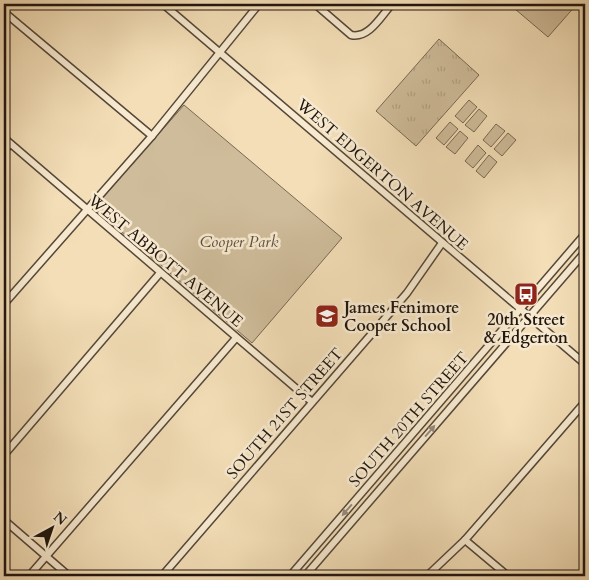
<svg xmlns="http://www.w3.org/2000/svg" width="589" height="580" font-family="Cardo,serif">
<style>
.grass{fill:url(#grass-tufts);stroke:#786854}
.park{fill:#cfbc9a;stroke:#786854}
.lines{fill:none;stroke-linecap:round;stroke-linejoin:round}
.minor-casing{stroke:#554739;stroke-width:9}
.minor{stroke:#f7ead0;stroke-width:6}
.oneway{fill:#968a79}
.labels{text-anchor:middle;stroke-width:5;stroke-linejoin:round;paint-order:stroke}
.street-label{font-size:16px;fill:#20150f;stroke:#f7ead0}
.park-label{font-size:16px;font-style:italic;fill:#5d4f40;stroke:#f7ead0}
.poi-label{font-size:16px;font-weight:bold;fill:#20150f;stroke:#f7ead0;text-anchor:start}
</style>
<defs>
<pattern id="grass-tufts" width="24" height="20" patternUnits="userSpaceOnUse" patternTransform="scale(1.25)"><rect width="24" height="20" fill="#cfbc9a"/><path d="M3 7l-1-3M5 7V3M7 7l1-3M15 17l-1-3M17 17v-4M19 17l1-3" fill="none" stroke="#b1a184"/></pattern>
</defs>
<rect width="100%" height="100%" fill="#f3deb7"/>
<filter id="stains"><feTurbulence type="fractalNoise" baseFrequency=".004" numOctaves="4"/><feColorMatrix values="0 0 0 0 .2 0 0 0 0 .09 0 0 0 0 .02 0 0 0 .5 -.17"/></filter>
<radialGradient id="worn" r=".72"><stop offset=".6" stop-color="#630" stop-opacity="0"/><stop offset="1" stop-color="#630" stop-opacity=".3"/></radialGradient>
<path class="grass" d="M439,39L479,75L416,146L376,111Z"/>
<g class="park">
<path d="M519,4H577L548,37L515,9Z"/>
<path d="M469,100L477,107L463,123L455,116Z"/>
<path d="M184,105L342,238L252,343L94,208Z"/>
<path d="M479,109L487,116L474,132L465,125Z"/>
<path d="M450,122L458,129L444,145L436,138Z"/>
<path d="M496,124L505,131L491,147L483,140Z"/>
<path d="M460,131L468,138L455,154L446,147Z"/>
<path d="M508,133L516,140L502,156L494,149Z"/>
<path d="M478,145L486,153L473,168L465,161Z"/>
<path d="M489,155L497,162L484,178L476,171Z"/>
</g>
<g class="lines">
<g class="minor-casing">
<g id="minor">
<path d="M163,4L585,364"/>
<path d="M315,4L351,35C369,39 381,16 392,4"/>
<path d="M4,12L152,136"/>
<path d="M4,138L312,402"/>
<path d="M4,151L10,144"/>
<path d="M4,304L152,136L259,4"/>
<path d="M4,455L160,273"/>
<path d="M4,520L69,576"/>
<path d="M465,540L508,576"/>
<path d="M29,576L236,338"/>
<path d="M162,576L407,293L442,243"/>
<path d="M290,576L585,234"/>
<path d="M305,576L585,252"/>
<path d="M427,576L465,540L585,402"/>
</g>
</g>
<use href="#minor" class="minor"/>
</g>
<defs><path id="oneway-solid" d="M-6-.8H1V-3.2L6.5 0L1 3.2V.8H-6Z" transform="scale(1.25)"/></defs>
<g class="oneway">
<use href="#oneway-solid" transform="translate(430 431) rotate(-49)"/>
<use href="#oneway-solid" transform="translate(347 510) rotate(131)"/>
</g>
<defs>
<g id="bus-square" transform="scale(1.25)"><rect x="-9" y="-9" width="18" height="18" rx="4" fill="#8f2418" stroke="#f7ead0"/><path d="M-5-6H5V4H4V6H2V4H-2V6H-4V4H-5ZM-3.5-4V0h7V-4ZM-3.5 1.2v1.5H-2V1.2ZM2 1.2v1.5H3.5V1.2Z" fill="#fff"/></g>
<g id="school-square" transform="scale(1.25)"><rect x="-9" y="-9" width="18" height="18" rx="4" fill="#8f2418" stroke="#f7ead0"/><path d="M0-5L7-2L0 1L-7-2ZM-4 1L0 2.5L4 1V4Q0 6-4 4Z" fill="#fff"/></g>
</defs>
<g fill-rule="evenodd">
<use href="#bus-square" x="526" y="294"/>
<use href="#school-square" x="327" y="316"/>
</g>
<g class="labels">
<g class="street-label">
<text transform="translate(383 174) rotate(41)" y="6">WEST EDGERTON AVENUE</text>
<text transform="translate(166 260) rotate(40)" y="6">WEST ABBOTT AVENUE</text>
<text transform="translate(284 413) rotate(-49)" y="6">SOUTH 21ST STREET</text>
<text transform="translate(408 419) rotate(-49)" y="6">SOUTH 20TH STREET</text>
</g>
<g class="park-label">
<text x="239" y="247">Cooper Park</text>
</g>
<g class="poi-label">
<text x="344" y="313">James Fenimore<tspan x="344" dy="18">Cooper School</tspan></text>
<text x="526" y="325" text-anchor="middle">20th Street<tspan x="526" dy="18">&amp; Edgerton</tspan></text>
</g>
</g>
<rect width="589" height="580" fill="none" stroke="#f3deb7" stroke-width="20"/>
<rect x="5" y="5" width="579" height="570" fill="none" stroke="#20150f" stroke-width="2.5"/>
<rect x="10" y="10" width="569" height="560" fill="none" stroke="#20150f"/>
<g transform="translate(52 528) rotate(40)" stroke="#f7ead0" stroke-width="4" paint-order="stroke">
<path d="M0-4L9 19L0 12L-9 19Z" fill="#20150f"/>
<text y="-8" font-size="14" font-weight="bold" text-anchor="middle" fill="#20150f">N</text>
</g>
<rect width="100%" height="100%" filter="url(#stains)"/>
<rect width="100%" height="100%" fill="url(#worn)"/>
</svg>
